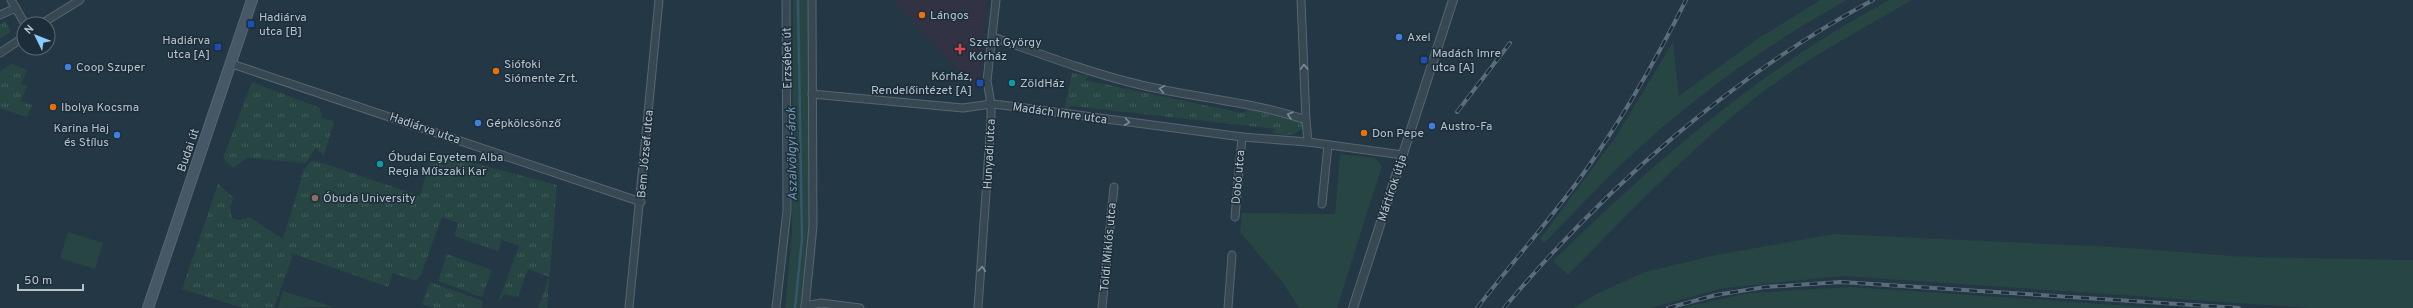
<svg xmlns="http://www.w3.org/2000/svg" width="2413" height="308" font-family="Overpass,sans-serif">
<style>
.medical{fill:#313244}
.green{fill:#264543}
.park{fill:url(#park-tufts)}
.lines{fill:none;stroke-linecap:round;stroke-linejoin:round}
.stream{stroke:#36566c;stroke-width:2.5}
.minor-casing{stroke:#566671;stroke-width:9}
.tertiary-casing{stroke:#566671;stroke-width:10}
.secondary-casing{stroke:#566671;stroke-width:12}
.minor{stroke:#384853;stroke-width:7}
.tertiary{stroke:#384853;stroke-width:8}
.secondary{stroke:#465867;stroke-width:10}
.rail-casing{stroke:#5a6d7b;stroke-width:4}
.rail{stroke:#1d2d39;stroke-width:2.5;stroke-dasharray:8;stroke-linecap:butt}
.oneway{stroke:#7d8c96}
.food-dot{fill:#e8710a;stroke:#1d2d39;stroke-width:1.5}
.transit-dot{fill:#1a4fb4;stroke:#1d2d39;stroke-width:1.5}
.shop-dot{fill:#3f7fe0;stroke:#1d2d39;stroke-width:1.5}
.health-dot{fill:#e0444e;stroke:#1d2d39;stroke-width:1.5}
.culture-dot{fill:#0f9aa8;stroke:#1d2d39;stroke-width:1.5}
.education-dot{fill:#8d6e63;stroke:#1d2d39;stroke-width:1.5}
.labels{text-anchor:middle;stroke-width:3;stroke-linejoin:round;paint-order:stroke}
.poi-label{font-size:12px;fill:#b5c3cd;stroke:#1d2d39;text-anchor:start}
.street-label{font-size:12px;fill:#b5c3cd;stroke:#1d2d39}
.water-label{font-size:13px;font-style:italic;fill:#7299b3;stroke:#1d2d39}
</style>
<defs>
<pattern id="park-tufts" width="24" height="20" patternUnits="userSpaceOnUse"><rect width="24" height="20" fill="#264543"/><path d="M3 7l-1-3M5 7V3M7 7l1-3M15 17l-1-3M17 17v-4M19 17l1-3" fill="none" stroke="#435e5d"/></pattern>
</defs>
<rect width="100%" height="100%" fill="#243744"/>
<path class="medical" d="M893,0H987L979,86H973Z"/>
<g class="green">
<path d="M793,0H809L812,229L804,308H785L792,232Z"/>
<path d="M1820,0H1847C1767,44 1691,99 1625,161C1597,188 1571,216 1544,243L1540,239L1615,138L1673,42L1679,96L1759,38Z"/>
<path d="M1889,0H1912C1859,31 1803,60 1755,98C1687,152 1628,214 1568,275L1553,261C1655,161 1762,68 1889,0Z"/>
<path d="M1340,154L1375,158L1382,166L1337,308H1299L1283,283L1240,232L1242,213L1335,214Z"/>
<path d="M68,232L103,243L95,269L60,258Z"/>
<path d="M1835,234L2114,247L2246,257L2413,260V308H2309L1843,276L1724,288L1650,308H1574L1596,294L1645,272L1716,255Z"/>
<path d="M1851,287L2163,308H1681L1749,293Z"/>
<path d="M283,291L334,307L278,308Z"/>
</g>
<g class="park">
<path d="M5,21L11,32L0,39V24Z"/>
<path d="M12,64L27,70L21,84L27,86L21,101L32,105L27,117L0,108V71Z"/>
<path d="M1072,73L1089,76L1085,80L1241,113C1263,102 1281,111 1302,119L1304,126C1295,138 1286,135 1272,133L1276,129L1072,106L1064,110Z"/>
<path d="M252,82L320,108L322,118L334,121L324,156L316,148L306,163L247,158L233,168L223,158Z"/>
<path d="M432,152L557,185L547,308H538L549,277L528,269L518,297L505,294L498,303L519,246L502,240L498,251L454,236L458,223L442,217L421,275L416,281L393,273L388,287L291,253L292,258L274,308H243L182,289L218,184L234,198L230,207L232,218L240,220L250,217L283,239L304,169L313,160L420,196Z"/>
<path d="M447,254L492,270L482,297L438,281Z"/>
<path d="M430,282L483,301L481,308H433L422,304Z"/>
</g>
<g class="lines">
<path class="stream" d="M795,308L802,239L798,0"/>
<g class="minor-casing">
<g id="minor">
<path d="M11,0L25,24"/>
<path d="M1301,0L1306,120"/>
<path d="M0,15L16,8"/>
<path d="M41,24L80,0"/>
<path d="M993,37C1041,54 1087,72 1137,84C1193,98 1251,101 1306,120L1308,142"/>
<path d="M0,53L24,37"/>
<path d="M232,64L641,202"/>
<path d="M812,94L963,108L991,104L1002,105L1242,137L1308,142L1403,155"/>
<path d="M1322,204L1328,145"/>
<path d="M1235,217L1242,137"/>
<path d="M805,306L821,303L860,308"/>
<path d="M629,308L659,0"/>
<path d="M776,308L787,210L786,0"/>
<path d="M805,308L813,226L812,0"/>
<path d="M978,308L991,121V104L987,81L996,0"/>
<path d="M1102,308L1114,187"/>
<path d="M1228,308L1232,255"/>
</g>
</g>
<g class="tertiary-casing">
<path id="tertiary" d="M1353,308L1453,0"/>
</g>
<g class="secondary-casing">
<path id="secondary" d="M148,308L252,0"/>
</g>
<use href="#minor" class="minor"/>
<use href="#tertiary" class="tertiary"/>
<use href="#secondary" class="secondary"/>
<g class="rail-casing">
<g id="rail">
<path d="M1457,112L1510,43"/>
<path d="M1477,308C1511,264 1548,222 1581,177C1621,121 1655,62 1686,0"/>
<path d="M1504,308C1607,185 1732,76 1873,0"/>
<path d="M1668,308L1716,295L1765,287L1841,282L2239,308"/>
</g>
</g>
<use href="#rail" class="rail"/>
</g>
<defs><path id="oneway-chevron" d="M-2-3.5L2.5 0L-2 3.5" fill="none" stroke-width="1.6" stroke-linecap="round" stroke-linejoin="round"/></defs>
<g class="oneway">
<use href="#oneway-chevron" transform="translate(1304 67) rotate(-92)"/>
<use href="#oneway-chevron" transform="translate(1162 89) rotate(-170)"/>
<use href="#oneway-chevron" transform="translate(1290 115) rotate(-164)"/>
<use href="#oneway-chevron" transform="translate(1127 122) rotate(8)"/>
<use href="#oneway-chevron" transform="translate(982 269) rotate(-86)"/>
</g>
<g class="food-dot">
<circle cx="922" cy="15" r="4"/>
<circle cx="496" cy="71" r="4"/>
<circle cx="53" cy="107" r="4"/>
<circle cx="1364" cy="133" r="4"/>
</g>
<g class="transit-dot">
<rect x="247" y="20" width="8" height="8" rx="2"/>
<rect x="214" y="43" width="8" height="8" rx="2"/>
<rect x="1420" y="56" width="8" height="8" rx="2"/>
<rect x="976" y="79" width="8" height="8" rx="2"/>
</g>
<g class="shop-dot">
<circle cx="1399" cy="37" r="4"/>
<circle cx="68" cy="67" r="4"/>
<circle cx="478" cy="123" r="4"/>
<circle cx="1432" cy="126" r="4"/>
<circle cx="117" cy="135" r="4"/>
</g>
<path class="health-dot" d="M958 43h4v4h4v4h-4v4h-4v-4h-4v-4h4z"/>
<g class="culture-dot">
<circle cx="1012" cy="83" r="4"/>
<circle cx="380" cy="164" r="4"/>
</g>
<circle class="education-dot" cx="315" cy="198" r="4"/>
<g class="labels">
<g class="poi-label">
<text x="930" y="19">Lángos</text>
<text x="259" y="21">Hadiárva<tspan x="259" dy="14">utca [B]</tspan></text>
<text x="1407" y="41">Axel</text>
<text x="210" y="44" text-anchor="end">Hadiárva<tspan x="210" dy="14">utca [A]</tspan></text>
<text x="969" y="46">Szent György<tspan x="969" dy="14">Kórház</tspan></text>
<text x="1432" y="57">Madách Imre<tspan x="1432" dy="14">utca [A]</tspan></text>
<text x="504" y="68">Siófoki<tspan x="504" dy="14">Siómente Zrt.</tspan></text>
<text x="76" y="71">Coop Szuper</text>
<text x="972" y="80" text-anchor="end">Kórház,<tspan x="972" dy="14">Rendelőintézet [A]</tspan></text>
<text x="1020" y="87">ZöldHáz</text>
<text x="61" y="111">Ibolya Kocsma</text>
<text x="486" y="127">Gépkölcsönző</text>
<text x="1440" y="130">Austro-Fa</text>
<text x="109" y="132" text-anchor="end">Karina Haj<tspan x="109" dy="14">és Stílus</tspan></text>
<text x="1372" y="137">Don Pepe</text>
<text x="388" y="161">Óbudai Egyetem Alba<tspan x="388" dy="14">Regia Műszaki Kar</tspan></text>
<text x="323" y="202">Óbuda University</text>
</g>
<g class="street-label">
<text transform="translate(787 58) rotate(-91)" y="4">Erzsébet út</text>
<text transform="translate(1060 113) rotate(8)" y="4">Madách Imre utca</text>
<text transform="translate(425 128) rotate(19)" y="4">Hadiárva utca</text>
<text transform="translate(188 150) rotate(-71)" y="4">Budai út</text>
<text transform="translate(645 154) rotate(-85)" y="4">Bem József utca</text>
<text transform="translate(989 154) rotate(-87)" y="4">Hunyadi utca</text>
<text transform="translate(1238 177) rotate(-85)" y="4">Dobó utca</text>
<text transform="translate(1392 188) rotate(-72)" y="4">Mártírok útja</text>
<text transform="translate(1108 247) rotate(-85)" y="4">Toldi Miklós utca</text>
</g>
<g class="water-label">
<text transform="translate(791 154) rotate(-91)" y="5">Aszalvölgyi-árok</text>
</g>
</g>
<g transform="translate(36 36) rotate(313)"><circle r="19" fill="#1d2d39" stroke="#5a6974"/>
<path d="M0-3L7 15L0 10L-7 15Z" fill="#88cbff"/>
<text y="-6" font-size="11" font-weight="bold" text-anchor="middle" fill="#b5c3cd">N</text>
</g>
<path d="M18 284v6h65v-6" fill="none" stroke="#b5c3cd" stroke-width="2"/>
<text x="24" y="284" font-size="12" fill="#b5c3cd" stroke="#1d2d39" stroke-width="3" paint-order="stroke">50 m</text>
</svg>
